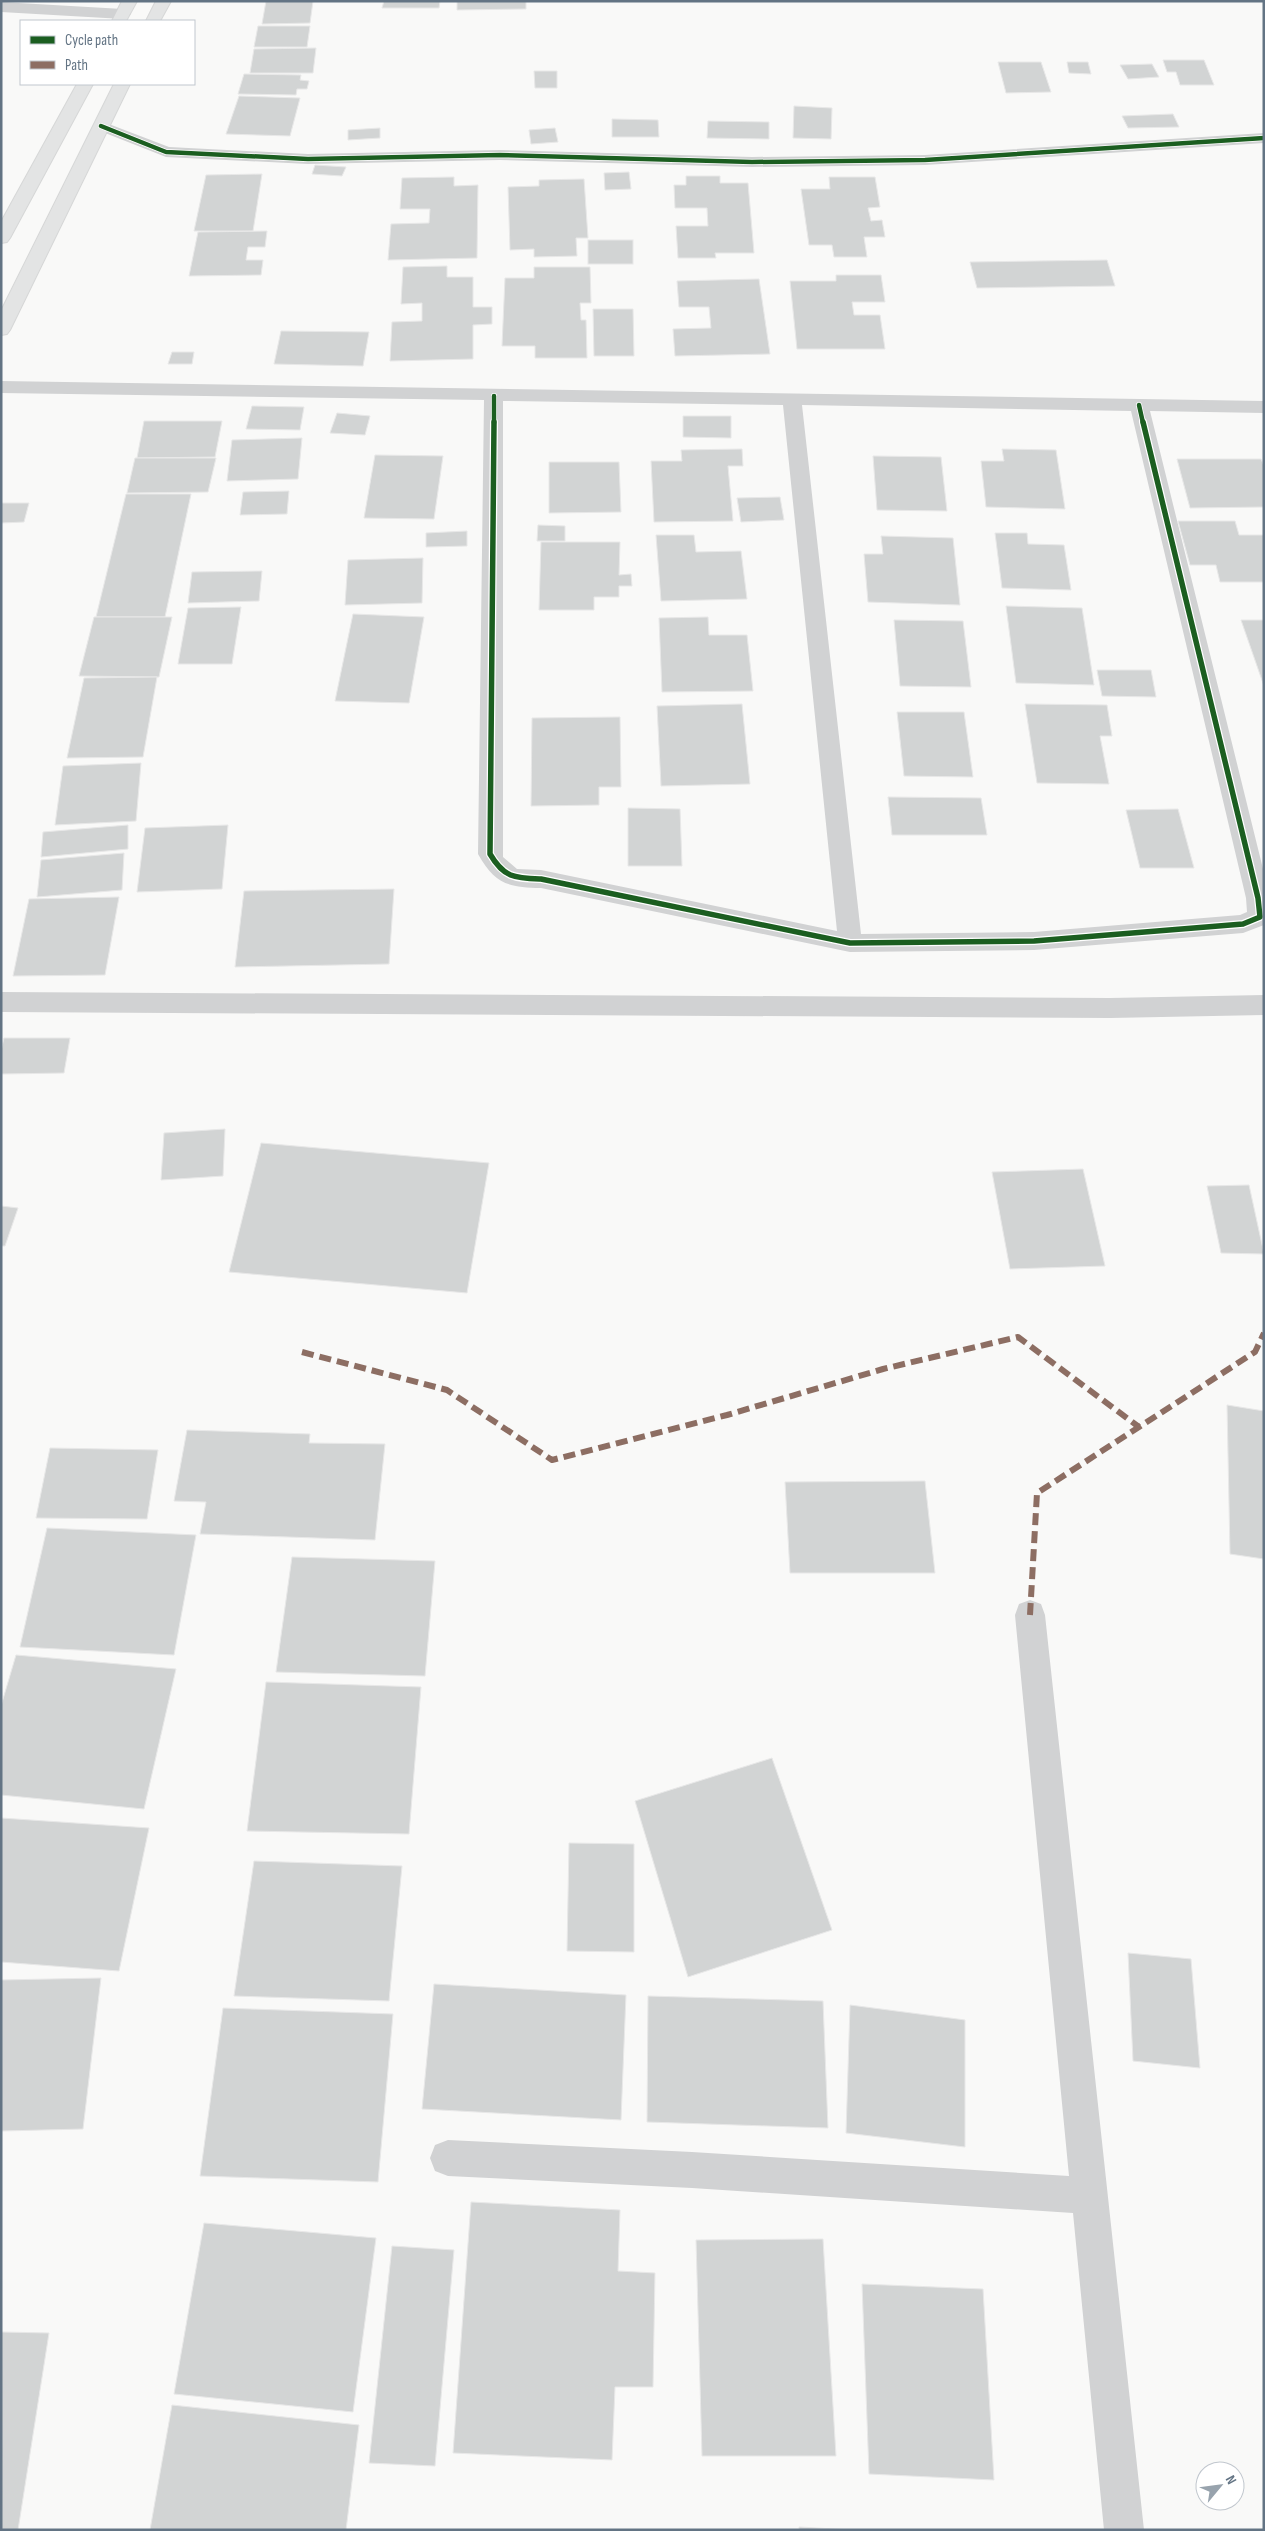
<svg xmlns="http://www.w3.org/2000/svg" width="1265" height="2531" font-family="'Sofia Sans Condensed',sans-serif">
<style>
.building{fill:#d2d4d4;stroke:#e8e8e8}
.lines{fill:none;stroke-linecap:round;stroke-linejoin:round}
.primary-casing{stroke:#d6d7d7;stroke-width:2}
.street{fill:#d1d2d3;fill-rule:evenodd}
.primary{fill:#e3e4e4;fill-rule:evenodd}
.quiet{stroke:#8d6e63;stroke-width:6;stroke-dasharray:12 6;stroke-linecap:butt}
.cycleway-far1-casing{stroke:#fff;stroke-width:6}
.cycleway-casing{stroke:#fff;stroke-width:8}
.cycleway-far1{stroke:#1b5e20;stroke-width:4.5}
.cycleway{stroke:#1b5e20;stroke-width:5.5}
</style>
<rect width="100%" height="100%" fill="#f9f9f8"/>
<g class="building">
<path d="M266,1H313L310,23L262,24Z"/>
<path d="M384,1H440L439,8H382Z"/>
<path d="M457,1H526V9L457,10Z"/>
<path d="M258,26H310L307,47H254Z"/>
<path d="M316,48L313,73H250L254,49Z"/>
<path d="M1163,60H1204L1214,85H1180L1176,72H1167Z"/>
<path d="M998,62H1041L1051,92L1006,93Z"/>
<path d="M1067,62H1088L1091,74L1069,73Z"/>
<path d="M1152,64L1159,77L1128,79L1120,65Z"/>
<path d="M534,71H557V88H535Z"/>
<path d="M244,74L301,75L300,80L309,81L307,89H297L296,95L238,94Z"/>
<path d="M239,96L300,98L290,136L226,134Z"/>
<path d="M794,106L832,108L831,139L793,138Z"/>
<path d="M1173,114L1179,127L1128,128L1122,116Z"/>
<path d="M612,119L658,120L659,137H612Z"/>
<path d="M708,121L769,122V139L707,138Z"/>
<path d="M380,128V138L348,140V130Z"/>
<path d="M555,128L558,142L531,144L529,130Z"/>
<path d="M315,165L346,167L342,176L312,174Z"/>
<path d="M629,172L631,189L605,190L604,173Z"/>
<path d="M262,174L253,231H194L206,175Z"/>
<path d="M686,176H720V183H748L754,253H715L716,258H678L676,226H708L707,208H675L674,185H686Z"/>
<path d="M454,177V186L478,185L477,258L388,260L391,224L429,223L430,209H400L402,178Z"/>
<path d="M829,177H875L880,207L868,208L871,221L882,220L885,237H864L867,257H834L832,245H809L801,189H830Z"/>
<path d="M584,179L588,238H576L577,256L534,257V249L510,250L508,187L539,186V180Z"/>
<path d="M267,231L265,247H248L246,260H263L261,275L189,276L198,232Z"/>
<rect x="588" y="240" width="45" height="24"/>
<path d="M1107,260L1115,286L977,288L970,262Z"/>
<path d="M447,266V277H473V307H492V324L473,325V359L390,361L392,322L422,321V303L401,304L403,267Z"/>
<path d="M534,267H590L591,303H580L581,320H586L587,358H535V346H502L505,278H534Z"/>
<path d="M836,275H881L885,302H852L854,315H880L885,349H797L790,281H836Z"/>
<path d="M759,279L770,354L675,356L673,329L711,328L709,307H679L677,281Z"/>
<path d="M593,309H633L634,356H594Z"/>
<path d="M281,331L369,332L363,366L274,364Z"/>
<path d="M172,352H194L192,364H168Z"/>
<path d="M252,406L304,407L300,430L246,429Z"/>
<path d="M337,413L370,416L365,435L330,433Z"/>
<path d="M683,416H731V438L683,437Z"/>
<path d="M144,421H222L215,457L137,458Z"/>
<path d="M302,438L298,479L227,481L232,440Z"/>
<path d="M742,449L743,466H728L733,521L654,522L651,461H682L681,450Z"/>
<path d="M1002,449L1056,450L1065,509L986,507L981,461H1004Z"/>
<path d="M375,455L443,456L434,519L364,518Z"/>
<path d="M873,456L941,457L947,511L877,510Z"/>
<path d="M135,458H216L208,492L127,493Z"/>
<path d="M1177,459H1261L1264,466V507L1190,508Z"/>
<path d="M549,462H619L621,512L549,513Z"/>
<path d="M289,491L287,514L240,515L243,492Z"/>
<path d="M126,494H191L165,617H96Z"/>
<path d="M780,497L784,520L741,522L737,498Z"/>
<path d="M1,503H29L24,522L1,523Z"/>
<path d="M1178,521H1235L1239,535H1264V582H1220L1216,565H1190Z"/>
<path d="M538,525L565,526V541H537Z"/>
<path d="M467,531V546L426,547V533Z"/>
<path d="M995,533H1027L1028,544L1064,545L1071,590L1002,588Z"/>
<path d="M656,535H694L696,552L741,551L747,599L661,601Z"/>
<path d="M881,536L953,538L960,605L868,602L864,554H883Z"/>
<path d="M541,542H620L619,575L631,574L632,586H619V597H594V610H539Z"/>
<path d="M423,558L422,603L345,605L348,560Z"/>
<path d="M262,571L259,601L188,603L192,572Z"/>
<path d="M1006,606L1082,608L1094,685L1016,683Z"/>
<path d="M241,607L232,664H178L188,608Z"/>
<path d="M353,614L424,617L409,703L335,701Z"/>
<path d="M94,617H172L159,677L79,676Z"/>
<path d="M708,617L709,635H747L753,691L662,692L659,618Z"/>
<path d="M894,620L963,621L971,687L900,686Z"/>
<path d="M1241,620H1264V686Z"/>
<path d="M1097,670H1151L1156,697L1102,696Z"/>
<path d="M157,677L143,757L67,758L84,678Z"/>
<path d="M742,704L750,784L661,786L657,706Z"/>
<path d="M1025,704L1107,705L1112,736H1100L1109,784L1037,783Z"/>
<path d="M897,712H964L973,777L904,776Z"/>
<path d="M620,717L621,787H599V805L531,806L532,718Z"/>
<path d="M141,763L136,821L55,825L63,766Z"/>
<path d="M888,797L981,798L987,835H892Z"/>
<path d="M628,808L680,809L682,866H628Z"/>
<path d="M1178,809L1194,868H1140L1126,810Z"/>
<path d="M128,825V849L41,857L43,832Z"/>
<path d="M228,825L222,889L137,892L145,828Z"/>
<path d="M124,853L122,890L37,897L41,860Z"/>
<path d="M394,889L389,964L235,967L244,891Z"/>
<path d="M119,897L105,975L13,976L29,899Z"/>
<path d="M4,1038H70L64,1073L1,1074V1051Z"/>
<path d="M225,1129L223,1176L161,1180L164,1133Z"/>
<path d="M261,1143L489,1163L467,1293L229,1272Z"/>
<path d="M1083,1169L1105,1266L1010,1269L992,1172Z"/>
<path d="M1249,1185L1264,1254L1221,1253L1207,1186Z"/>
<path d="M1,1206L18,1208L5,1246H1Z"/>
<path d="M1227,1405L1264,1411V1559L1230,1554Z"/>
<path d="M187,1430L310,1434L309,1443L385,1444L375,1540L200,1534L206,1502L174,1501Z"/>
<path d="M50,1448L158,1450L147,1519L36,1518Z"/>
<path d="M925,1481L935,1573H790L785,1482Z"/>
<path d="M47,1528L196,1535L174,1655L20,1647Z"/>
<path d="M292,1557L435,1561L425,1676L276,1672Z"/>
<path d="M16,1655L176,1669L144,1809L1,1795V1706Z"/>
<path d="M266,1682L421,1687L409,1834L247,1831Z"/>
<path d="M772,1758L832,1930L688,1977L635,1801Z"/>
<path d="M1,1818L149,1828L119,1971L1,1962Z"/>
<path d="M569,1843L634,1844V1952L567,1951Z"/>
<path d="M254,1861L402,1866L389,2001L234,1996Z"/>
<path d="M1128,1953L1191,1959L1200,2068L1133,2061Z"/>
<path d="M101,1978L83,2129L1,2131V1980Z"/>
<path d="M434,1984L626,1995L621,2120L422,2109Z"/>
<path d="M648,1996L823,2001L828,2128L647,2122Z"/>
<path d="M850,2005L965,2020V2147L846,2133Z"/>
<path d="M223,2008L393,2014L378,2182L200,2176Z"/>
<path d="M471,2202L620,2210L618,2271L655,2273L653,2387H615L612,2460L453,2453Z"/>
<path d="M204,2223L376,2238L353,2412L174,2394Z"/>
<path d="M823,2239L836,2456H702L696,2240Z"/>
<path d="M392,2246L454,2250L435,2466L369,2463Z"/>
<path d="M862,2284L983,2289L994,2480L869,2474Z"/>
<path d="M1,2332L49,2333L18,2530H1Z"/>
<path d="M172,2405L359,2425L346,2530H150Z"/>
<path d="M799,2527L852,2530H799Z"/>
</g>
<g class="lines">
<g class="primary-casing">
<g id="primary">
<path d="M122,1H137L126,21H112Z"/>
<path d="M156,1H171L160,21H146Z"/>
<path d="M77,84H93L10,238L7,242L1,243V222Z"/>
<path d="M114,84H130L10,330L7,334L1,335V311Z"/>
</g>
</g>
<g class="street">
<path d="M1,2L123,9L131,14L123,19L1,12Z"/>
<path d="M101,121L169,147L308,154L500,150L752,157L925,155L1264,133V143L925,165L752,167L500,160L308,164L166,157L95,129L93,126Z"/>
<path d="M1,381L1264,401V413L1150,411L1264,873V925L1243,933L1034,950L850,952L541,888C507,887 495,884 478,854L484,400L1,393ZM503,401L783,405L837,931L541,870L517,869L503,857ZM802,405L1131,411L1246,898L1247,912L1240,915L1034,932L861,934Z"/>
<path d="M1,992L1110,998L1264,995V1015L1110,1018L1,1012Z"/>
<path d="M1030,1600L1041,1604L1045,1615L1144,2530H1104L1073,2213L692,2188L448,2176L435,2171L430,2158L435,2145L448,2140L692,2152L1069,2176L1015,1615L1019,1604Z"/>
</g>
<use href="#primary" class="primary"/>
<g class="quiet">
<path d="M302,1352L447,1390L552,1460L727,1415L883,1369L1018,1337L1139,1427"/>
<path d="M1030,1615L1037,1493L1255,1352L1264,1333"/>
</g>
<g class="cycleway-far1-casing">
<g id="cycleway-far1">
<path d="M101,126L166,152L308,159L500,155L752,162L925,160L1264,138"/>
<path d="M1139,405L1143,423"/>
<path d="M494,423V396"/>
</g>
</g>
<g class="cycleway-casing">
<path id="cycleway" d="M494,422L490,854C504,878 515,878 541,879L850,943L1034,941L1243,924L1260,917L1258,898L1143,422"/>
</g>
<use href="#cycleway-far1" class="cycleway-far1"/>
<use href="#cycleway" class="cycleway"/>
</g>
<rect width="1265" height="2531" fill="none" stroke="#637484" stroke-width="5"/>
<rect x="20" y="20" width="175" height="65" fill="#ffffff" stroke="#c1c7ce"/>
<rect x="30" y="36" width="25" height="8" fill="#1b5e20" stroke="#c1c7ce"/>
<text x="65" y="45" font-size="15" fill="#637484">Cycle path</text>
<rect x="30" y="61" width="25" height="8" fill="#8d6e63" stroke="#c1c7ce"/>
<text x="65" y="70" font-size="15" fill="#637484">Path</text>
<g transform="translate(1220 2486) rotate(61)"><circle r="24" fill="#ffffff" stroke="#c1c7ce"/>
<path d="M0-4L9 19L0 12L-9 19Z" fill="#98a3ad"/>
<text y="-8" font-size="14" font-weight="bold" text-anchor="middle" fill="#637484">N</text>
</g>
</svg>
